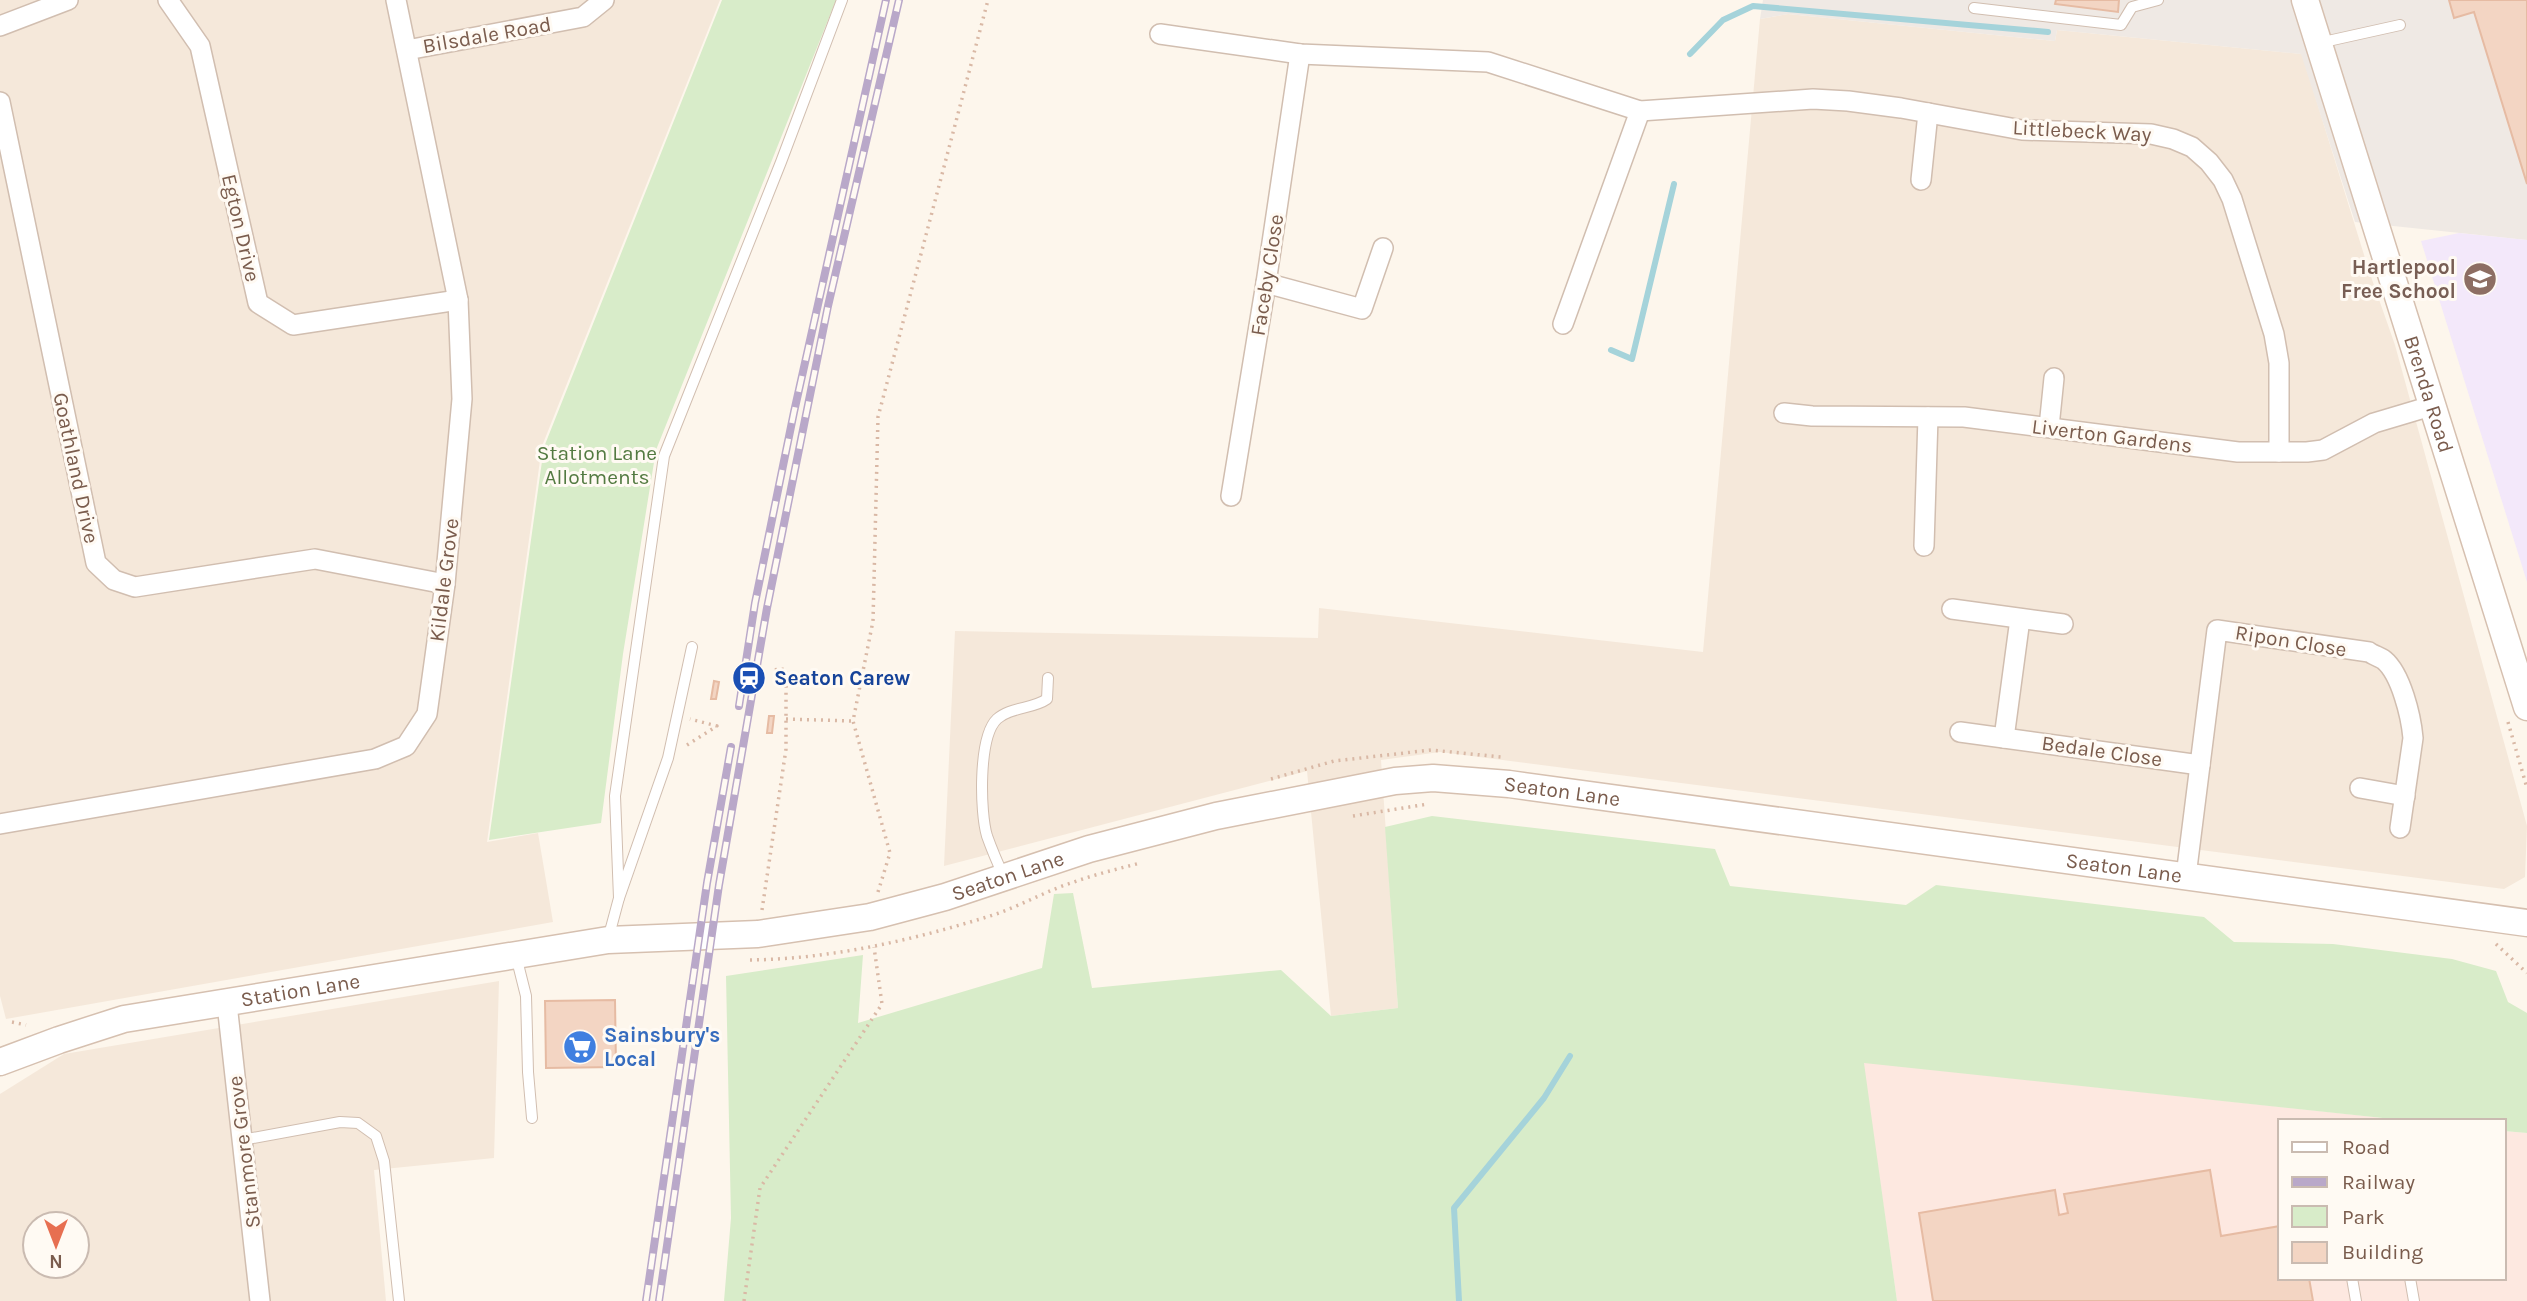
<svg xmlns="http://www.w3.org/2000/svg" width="2527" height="1301" font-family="Karla,sans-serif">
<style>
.residential{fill:#f5e8da;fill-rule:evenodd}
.commercial{fill:#fde8e0}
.industrial{fill:#efe9e4}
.education{fill:#f3e8fa}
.green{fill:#d8ecc9}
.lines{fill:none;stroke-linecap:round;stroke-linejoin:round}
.stream{stroke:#a5d3da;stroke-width:6}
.building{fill:#f3d5c3;stroke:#e6bba3;stroke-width:2}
.service-casing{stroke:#d1beb0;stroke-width:12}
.minor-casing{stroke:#d1beb0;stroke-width:22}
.secondary-casing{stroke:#d6c0b0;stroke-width:29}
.path{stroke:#d9b8a5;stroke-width:3.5;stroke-dasharray:2 5;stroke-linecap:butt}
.service{stroke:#fff;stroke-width:10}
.minor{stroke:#fff;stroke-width:19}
.secondary{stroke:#fff;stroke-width:26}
.rail-casing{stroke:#b9a8c9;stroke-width:8}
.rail{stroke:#fffaf3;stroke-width:5;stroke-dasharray:16;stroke-linecap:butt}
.labels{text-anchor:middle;stroke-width:6;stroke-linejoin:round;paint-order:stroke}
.street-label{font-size:21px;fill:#7a5c4d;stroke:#fffaf3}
.education-label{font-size:21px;font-weight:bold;fill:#785e54;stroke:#fffaf3;text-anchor:end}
.park-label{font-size:21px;fill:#537a41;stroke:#fffaf3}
.transit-label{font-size:21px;font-weight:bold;fill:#164399;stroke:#fffaf3;text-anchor:start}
.shop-label{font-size:21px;font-weight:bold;fill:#366cbe;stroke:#fffaf3;text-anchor:start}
</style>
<rect width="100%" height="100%" fill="#fdf6ec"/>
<g class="residential">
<path d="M0,0H720L542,446L487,842L538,833L553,922L6,1019L0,996Z"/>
<path d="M1788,14L2055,41L2057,30L2302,54L2369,271L2395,345L2527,826L2525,877L2504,889L1440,752L1381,760L1398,1008L1331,1016L1307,771L944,866L955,631L1318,638L1319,608L1703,652L1760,19Z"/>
<path d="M499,981L494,1158L374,1170L386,1301H0V1094L64,1054ZM35,1224H77V1266H35Z"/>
</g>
<path class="commercial" d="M1863,1062L2411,1121H2280V1278H2504V1131L2527,1133V1301H1897Z"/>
<path class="industrial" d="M1763,0H2527V240L2355,222L2301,54L2057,30L2055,41L1788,14L1760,19Z"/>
<path class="education" d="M2459,233L2527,240V582L2421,241Z"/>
<g class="green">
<path d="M722,0H836L656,450L623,654L601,823L489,840L544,447Z"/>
<path d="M1432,816L1715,849L1730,886L1906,905L1936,885L2204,917L2234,942L2333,944L2452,959L2496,971L2508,1002L2527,1013V1133L2504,1131V1121H2411L1864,1063L1897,1301H724L731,1218L726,976L863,955L858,1023L1042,968L1054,894L1073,893L1092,988L1281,970L1331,1016L1398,1008L1385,827Z"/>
</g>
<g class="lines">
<g class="stream">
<path d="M1690,54L1723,20L1753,6L2048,32"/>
<path d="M1611,350L1632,359L1674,184"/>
<path d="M1459,1301L1454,1208L1544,1098L1570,1056"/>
</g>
</g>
<g class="building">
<path d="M2056,0H2119L2118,12L2055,4Z"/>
<path d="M2449,0H2527V184L2474,12L2454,18Z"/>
<path d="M714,681L719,682L716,699H711Z"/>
<path d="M769,716H774L772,733H767Z"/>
<path d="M615,1000L616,1067L546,1068L545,1001Z"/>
<path d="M2210,1170L2221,1236L2280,1226V1278H2309L2313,1301H1933L1919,1213L2055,1190L2059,1215L2068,1213L2064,1194Z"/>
</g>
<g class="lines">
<g class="service-casing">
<g id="service">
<path d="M1974,8L2121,25L2132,7L2158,0"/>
<path d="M2319,43L2400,25"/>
<path d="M1004,877C998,864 992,850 987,836C980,813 978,737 997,719C1010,707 1033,709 1047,699L1048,678"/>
<path d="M619,898L615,796L664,456L781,162L842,0"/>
<path d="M608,939L619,898L668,758L692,647"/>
<path d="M516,956L526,996L528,1072L532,1118"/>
<path d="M242,1140L340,1122L358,1123L376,1136L384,1161L399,1301"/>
<path d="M2352,1278L2356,1301"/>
<path d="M2410,1278L2414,1301"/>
</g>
</g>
<g class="minor-casing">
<g id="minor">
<path d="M168,0L200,46L258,303L293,325L458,300"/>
<path d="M0,26L68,0"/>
<path d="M1160,34L1300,54L1488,62L1640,111L1813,99L1848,101L1901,108L2022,130L2151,134L2173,139L2192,147L2209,162L2223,180L2232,199L2274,334L2279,363V452"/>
<path d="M407,50L583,17L604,0"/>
<path d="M0,102L96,563L114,580L135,587L315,559L445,584"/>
<path d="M1921,180L1928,113"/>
<path d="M1266,283L1362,309L1383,248"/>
<path d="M1563,324L1640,111"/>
<path d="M1784,413L1812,416L1964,417L2238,452H2307L2323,450L2374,423L2431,406"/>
<path d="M2049,427L2054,378"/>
<path d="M1231,496L1266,283L1300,54"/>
<path d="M1924,546L1928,417"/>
<path d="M1952,609L2063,624"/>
<path d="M1960,732L2200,765"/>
<path d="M2004,738L2020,619"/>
<path d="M2360,788L2405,796"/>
<path d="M0,824L375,759L406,746L427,714L445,584L462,399L458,300L396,0"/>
<path d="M2186,876L2217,630L2369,652C2373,655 2380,657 2384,660C2401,674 2411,716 2413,738L2400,828"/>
<path d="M227,1004L260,1301"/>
</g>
</g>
<g class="secondary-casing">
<g id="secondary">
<path id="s1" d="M2305,0L2527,707"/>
<path id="s2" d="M0,1062L59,1040L124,1019L608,940L758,934L870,917L945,897L1089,849L1216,816L1395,781L1433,778L1509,784L2527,923"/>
</g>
</g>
<g class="path">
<path d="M786,719L853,721"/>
<path d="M2508,722L2527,788"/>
<path d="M687,745L717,726L690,719"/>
<path d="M1271,779L1334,761L1431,750L1501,757"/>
<path d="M1353,816L1428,804"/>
<path d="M878,892L890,853L853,721L873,621L878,417L988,0"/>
<path d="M762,910L786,749V669L771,670"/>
<path d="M2496,944L2527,973"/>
<path d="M750,960C831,959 913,940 990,916C1019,907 1045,891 1074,882C1096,874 1118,869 1140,863"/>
<path d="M12,1022L26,1025"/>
<path d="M744,1301L760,1188L882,1004L874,947"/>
</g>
<use href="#service" class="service"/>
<use href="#minor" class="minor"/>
<use href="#secondary" class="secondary"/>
<g class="rail-casing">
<g id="rail">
<path d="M739,706L755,603L794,412L886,0"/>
<path d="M646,1301L707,883L731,747"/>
<path d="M659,1301L719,885L767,608L828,306L899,0"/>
</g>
</g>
<use href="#rail" class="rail"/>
</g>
<defs>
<g id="school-disc" transform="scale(1.75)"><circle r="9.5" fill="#8d6e63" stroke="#fffaf3"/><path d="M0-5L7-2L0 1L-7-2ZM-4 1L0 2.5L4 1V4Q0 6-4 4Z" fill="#fff"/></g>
<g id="station-disc" transform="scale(1.75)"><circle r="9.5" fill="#1a4fb4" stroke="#fffaf3"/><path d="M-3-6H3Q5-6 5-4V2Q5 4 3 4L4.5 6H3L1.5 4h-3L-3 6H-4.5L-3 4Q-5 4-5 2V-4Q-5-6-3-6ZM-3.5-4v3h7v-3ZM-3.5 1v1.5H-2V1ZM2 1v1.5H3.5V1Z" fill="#fff"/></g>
<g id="supermarket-disc" transform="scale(1.75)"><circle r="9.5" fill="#3f7fe0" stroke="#fffaf3"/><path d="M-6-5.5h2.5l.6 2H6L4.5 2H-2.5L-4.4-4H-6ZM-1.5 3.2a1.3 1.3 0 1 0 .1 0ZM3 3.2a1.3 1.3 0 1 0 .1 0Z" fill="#fff"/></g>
</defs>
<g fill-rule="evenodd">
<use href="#school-disc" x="2480" y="279"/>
<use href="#station-disc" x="749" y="678"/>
<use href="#supermarket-disc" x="580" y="1047"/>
</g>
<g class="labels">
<g class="street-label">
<text transform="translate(487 35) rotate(-10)" y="7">Bilsdale Road</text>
<text transform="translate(2082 131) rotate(3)" y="7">Littlebeck Way</text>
<text transform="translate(241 228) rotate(77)" y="7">Egton Drive</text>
<text transform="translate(1267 275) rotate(-81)" y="7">Faceby Close</text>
<text dy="7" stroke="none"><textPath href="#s1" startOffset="413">Brenda Road</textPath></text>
<text transform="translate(2112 436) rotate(7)" y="7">Liverton Gardens</text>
<text transform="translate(76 468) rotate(78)" y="7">Goathland Drive</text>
<text transform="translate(444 580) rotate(-83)" y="7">Kildale Grove</text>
<text transform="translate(2291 641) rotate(9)" y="7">Ripon Close</text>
<text transform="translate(2102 751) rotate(8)" y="7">Bedale Close</text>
<text dy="7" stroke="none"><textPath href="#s2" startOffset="1596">Seaton Lane</textPath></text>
<text dy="7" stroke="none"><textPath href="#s2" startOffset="2163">Seaton Lane</textPath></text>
<text dy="7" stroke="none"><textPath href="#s2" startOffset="1029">Seaton Lane</textPath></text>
<text dy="7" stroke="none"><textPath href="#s2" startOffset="310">Station Lane</textPath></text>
<text transform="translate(244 1152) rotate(-97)" y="7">Stanmore Grove</text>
</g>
<g class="education-label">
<text x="2456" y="274">Hartlepool<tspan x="2456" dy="24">Free School</tspan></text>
</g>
<g class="park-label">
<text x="597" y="460">Station Lane<tspan x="597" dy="24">Allotments</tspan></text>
</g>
<g class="transit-label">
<text x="774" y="685">Seaton Carew</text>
</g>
<g class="shop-label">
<text x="604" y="1042">Sainsbury's<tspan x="604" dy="24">Local</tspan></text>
</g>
</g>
<rect x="2278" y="1119" width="228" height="161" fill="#fffaf3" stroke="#cabbb1" stroke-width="2"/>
<rect x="2292" y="1142" width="35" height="10" fill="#ffffff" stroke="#cabbb1" stroke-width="2"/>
<text x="2342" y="1154" font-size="21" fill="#7a5c4d">Road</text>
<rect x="2292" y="1177" width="35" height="10" fill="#b9a8c9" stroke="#cabbb1" stroke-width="2"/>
<text x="2342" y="1189" font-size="21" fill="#7a5c4d">Railway</text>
<rect x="2292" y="1206" width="35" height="21" fill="#d8ecc9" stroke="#cabbb1" stroke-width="2"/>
<text x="2342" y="1224" font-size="21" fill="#7a5c4d">Park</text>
<rect x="2292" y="1242" width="35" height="21" fill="#f3d5c3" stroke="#cabbb1" stroke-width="2"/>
<text x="2342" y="1259" font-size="21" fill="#7a5c4d">Building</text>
<g transform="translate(56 1245) rotate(180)"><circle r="33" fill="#fffaf3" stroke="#cabbb1" stroke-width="2"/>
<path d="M0-5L12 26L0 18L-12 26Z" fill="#e76f51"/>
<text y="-10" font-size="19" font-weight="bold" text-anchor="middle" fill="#7a5c4d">N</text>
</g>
</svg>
